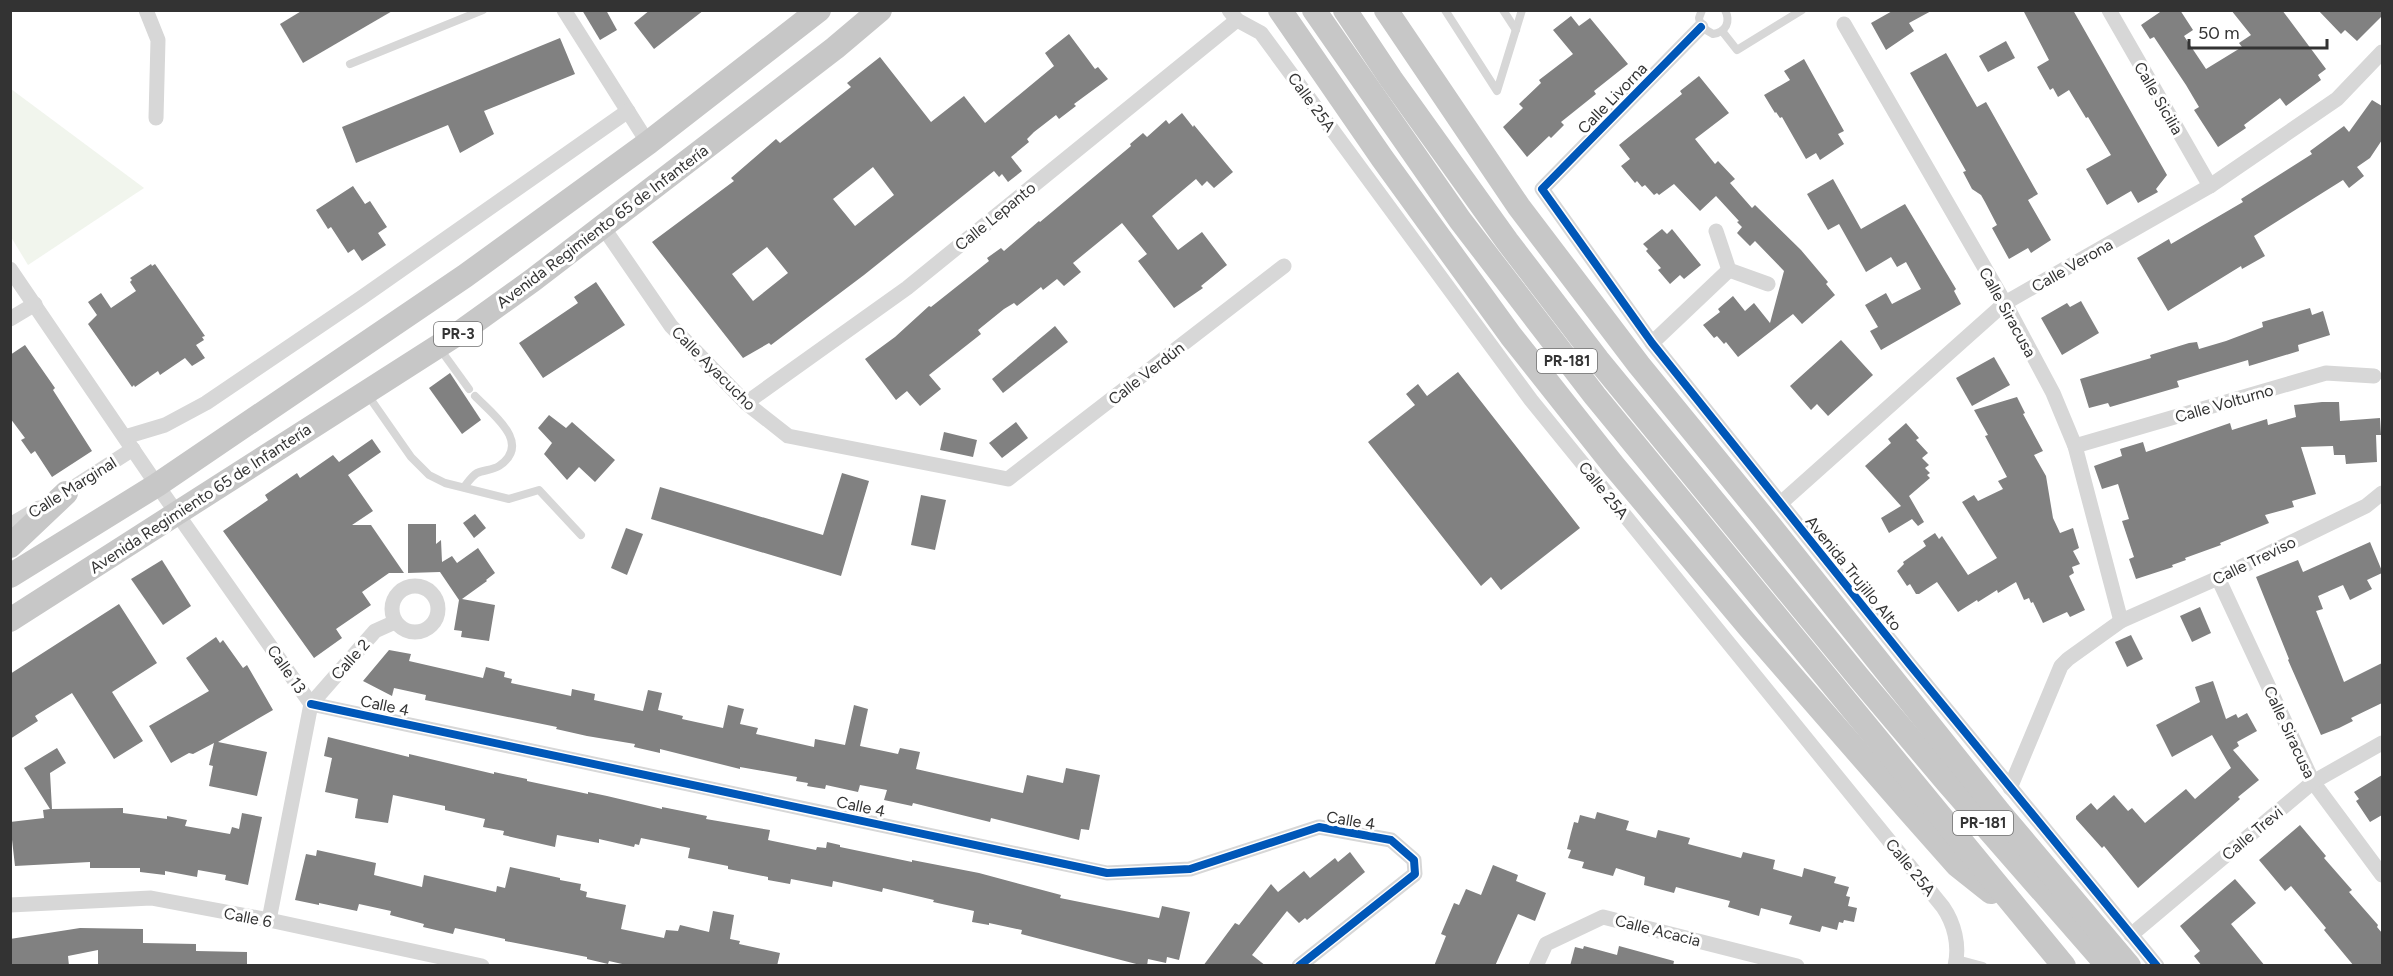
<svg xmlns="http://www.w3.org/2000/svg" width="2393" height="976" font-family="Figtree,sans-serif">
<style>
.green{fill:#f1f5ed}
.building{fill:#818181;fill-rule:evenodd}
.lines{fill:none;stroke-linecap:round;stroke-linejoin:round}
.service{stroke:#d7d7d7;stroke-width:8}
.minor{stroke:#d7d7d7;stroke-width:15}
.trunk{stroke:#c7c7c7;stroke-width:24}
.cycleway-casing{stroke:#fff;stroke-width:11}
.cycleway{stroke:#0057b8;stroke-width:8}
.labels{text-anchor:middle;stroke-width:6;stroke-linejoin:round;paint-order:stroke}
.shield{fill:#fff;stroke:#707070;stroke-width:1.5}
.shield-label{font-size:15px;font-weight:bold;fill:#333}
.street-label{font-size:16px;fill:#333;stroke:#fff}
</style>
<rect width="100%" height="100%" fill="#fff"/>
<path class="green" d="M11,89L144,188L28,265L11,237Z"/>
<g class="building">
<path d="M303,10H394L303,63L280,24Z"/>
<path d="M582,10H606L617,30L600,40Z"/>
<path d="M650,10H704L654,49L634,23Z"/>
<path d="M1894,10H1933L1909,23L1914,31L1886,50L1871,23Z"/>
<path d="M2023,10H2073L2167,175L2156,189L2158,192L2138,203L2131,191L2107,205L2086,169L2111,155L2088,117L2086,118L2069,90L2058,97L2053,88L2050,90L2037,67L2049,60Z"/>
<path d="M2163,10H2180L2193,30L2184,36L2206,69L2242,47L2239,43L2251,35L2231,10H2282L2326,69L2318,75L2321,80L2286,106L2280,98L2244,125L2246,128L2218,147L2194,110L2199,107L2186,85L2154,37L2150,39L2141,25Z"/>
<path d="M2318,10H2382V16L2357,41L2345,30L2341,34Z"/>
<path d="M1571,16L1579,26L1590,18L1628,64L1594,91L1596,94L1561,122L1564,125L1551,138L1549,136L1527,157L1503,127L1523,108L1519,104L1541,83L1539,80L1573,54L1553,30Z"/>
<path d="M1069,34L1095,69L1098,67L1108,79L1074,104L1076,106L1059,119L1056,115L1034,132L1027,139L1029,142L1011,157L1022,171L1008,182L1002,174L999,177L994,171L864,275L771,345L769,343L743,358L652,242L734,181L731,178L776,139L780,143L851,87L847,83L880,57L931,122L964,96L985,123L1054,66L1045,53ZM873,167L894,195L855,226L833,199ZM767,247L788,273L753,301L732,274Z"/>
<path d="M560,38L575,74L484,111L494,134L460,153L448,125L356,163L342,127Z"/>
<path d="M2006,41L2015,58L1988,72L1979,56Z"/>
<path d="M1946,53L1977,107L1986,102L2038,194L2028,200L2051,240L2031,253L2028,248L2009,259L1992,228L1997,225L1985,202L1981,195L1972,189L1963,172L1966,171L1910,73Z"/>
<path d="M1804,59L1844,131L1838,134L1844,144L1820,160L1816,153L1806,159L1782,117L1780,118L1776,112L1775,113L1764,95L1790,80L1784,71Z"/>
<path d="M1699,76L1729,113L1695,139L1715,164L1718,161L1735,179L1730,183L1752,208L1755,205L1801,250L1828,282L1826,284L1835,295L1802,324L1793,314L1738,357L1726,342L1724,344L1717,336L1714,338L1703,325L1720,312L1718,309L1733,296L1745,311L1754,303L1770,323L1784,271L1755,241L1750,246L1737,233L1742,227L1737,222L1739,221L1716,196L1700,211L1674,184L1659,195L1657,193L1654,195L1645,185L1642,187L1637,181L1635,183L1621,166L1630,159L1619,145L1682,94L1680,91Z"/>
<path d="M2372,100L2382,106V140L2370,158L2357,167L2364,176L2349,188L2343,180L2254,236L2265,256L2242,269L2241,266L2168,311L2137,258L2169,239L2171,244L2243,202L2241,199L2312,154L2310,151L2344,126L2349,132Z"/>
<path d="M1182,113L1193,127L1194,125L1233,172L1214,188L1207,181L1202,186L1196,179L1152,216L1178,250L1202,232L1227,265L1201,286L1203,288L1174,308L1138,261L1147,254L1122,223L1073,263L1081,272L1064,286L1057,279L1043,290L1041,287L1017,306L1014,303L1004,309L978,330L981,334L929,375L941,389L920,406L907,391L896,400L865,359L895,337L929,306L931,307L989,261L987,258L1001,248L1004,251L1039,221L1040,222L1131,146L1130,144L1143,133L1147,137L1166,120L1169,124Z"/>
<path d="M1833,179L1861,229L1905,204L1956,289L1954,291L1961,304L1881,350L1870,331L1878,327L1865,305L1886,293L1892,304L1921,289L1906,262L1897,267L1891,257L1866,272L1839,224L1828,230L1807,194Z"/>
<path d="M353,186L365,204L370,201L387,227L378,233L386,245L362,261L354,249L348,253L331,227L328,229L316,210Z"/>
<path d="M1662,229L1667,234L1672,229L1701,265L1684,279L1680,275L1670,284L1658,270L1661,268L1646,251L1648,249L1643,244Z"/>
<path d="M151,264L152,266L155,264L205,336L202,337L204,340L196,345L205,358L192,366L185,358L160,375L158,371L135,387L134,385L132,387L88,324L97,315L88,302L101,293L111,308L136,291L130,282L132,280L130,278Z"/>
<path d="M596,282L625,325L543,378L519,343L578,303L574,297Z"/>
<path d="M2081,301L2099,333L2062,355L2041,318L2067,303L2070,307Z"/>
<path d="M2310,308L2312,315L2323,311L2330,335L2298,345L2299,351L2249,366L2248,360L2177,381L2179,387L2110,407L2108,403L2089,408L2080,379L2151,358L2150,355L2189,343L2197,342L2199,349L2226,341L2263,327L2262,322Z"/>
<path d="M1055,326L1068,342L1003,393L992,379Z"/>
<path d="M1841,340L1873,375L1828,416L1817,404L1811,410L1790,386Z"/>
<path d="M25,345L55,388L53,390L92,451L52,477L35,451L31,454L21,440L25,438L10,418V355Z"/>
<path d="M1994,357L2010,385L1972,406L1956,378Z"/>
<path d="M1458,372L1580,528L1501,590L1491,577L1481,586L1368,442L1415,405L1406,394L1418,384L1427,396Z"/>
<path d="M450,373L481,420L462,434L429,388Z"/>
<path d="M2017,397L2025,413L2023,414L2043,451L2034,455L2046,476L2053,518L2060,533L2073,528L2079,548L2073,551L2080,564L2072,567L2074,573L2069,576L2085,610L2070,617L2067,612L2043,623L2033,602L2031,603L2029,598L2024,600L2016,582L1998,593L1997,590L1978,602L1977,600L1958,612L1937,582L1919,594H1916L1910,584L1907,586L1897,571L1904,564L1903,562L1926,546L1923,541L1935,533L1939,539L1942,536L1968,575L1997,558L1962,502L1974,495L1978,501L2003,489L1998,481L2007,477L1985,436L1988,435L1974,410Z"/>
<path d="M2322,402H2339L2340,421L2380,418L2381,435H2376L2377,462L2346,464L2345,455H2334L2333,446L2301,447L2316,494L2292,501L2294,507L2265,515L2269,523L2220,543L2221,545L2185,558L2186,560L2172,565L2173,567L2136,579L2129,559L2134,557L2122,521L2129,519L2118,484L2102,489L2094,466L2122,456L2120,449L2143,442L2146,452L2230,423L2232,430L2267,419L2268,425L2296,417L2294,405Z"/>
<path d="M549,415L566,428L572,422L615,460L595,482L579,467L567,480L544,454L552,443L538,428Z"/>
<path d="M1016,422L1028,438L1002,458L989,443Z"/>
<path d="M1906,423L1919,438L1916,440L1928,453L1922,458L1929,465L1925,468L1930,473L1927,475L1930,478L1909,496L1924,522L1918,526L1912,519L1889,533L1881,518L1901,506L1865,466L1891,443L1888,439Z"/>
<path d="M944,432L977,440L973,457L940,450Z"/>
<path d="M372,439L381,452L348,475L373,511L352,525H371L404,573H389L362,592L371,605L336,629L342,638L314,658L223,531L268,500L265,495L297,473L300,478L333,455L339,462Z"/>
<path d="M842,473L869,481L841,576L651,519L660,487L823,535Z"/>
<path d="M921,495L946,500L935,550L911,545Z"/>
<path d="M475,514L486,528L474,538L463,523Z"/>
<path d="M408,524H436V544L441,540L442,562L452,556L457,563L478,548L495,573L486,580L487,581L462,599L495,605L489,641L461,637L462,631L454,630L459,600L440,572L408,573Z"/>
<path d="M626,528L643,534L627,575L611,568Z"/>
<path d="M2370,542L2382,571V573L2367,580L2372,589L2350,600L2343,585L2318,596L2323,609L2316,611L2344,682L2382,663V703L2351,718L2353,721L2339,728L2321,735L2288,660L2289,659L2256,577L2298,560L2303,572Z"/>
<path d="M162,560L191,606L163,625L131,579Z"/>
<path d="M119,604L157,663L112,692L143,741L114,759L72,693L35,716L38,721L10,739V674Z"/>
<path d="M2200,607L2211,633L2192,642L2180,616Z"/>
<path d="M2131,635L2143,659L2127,667L2115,642Z"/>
<path d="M216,637L220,643L223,640L243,668L247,665L273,710L218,742L267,752L257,796L209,786L213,766L209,765L214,743L193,754L189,753L171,763L149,726L209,691L186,658Z"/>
<path d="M389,650L411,654L409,661L483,678L486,667L505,672L504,677L512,679L511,683L571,696L572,689L595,694L594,700L643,711L648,690L662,693L658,710L683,716L682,719L723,728L728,705L744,709L740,724L758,728L756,734L814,747L815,739L845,745L854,705L868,709L860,746L898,754L900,748L920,752L916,769L1023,793L1027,775L1063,783L1066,768L1100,775L1089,830L1081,829L1079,840L991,818L990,822L913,803L912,806L884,800L887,790L860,785L858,792L826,785L825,789L807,786L808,783L796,781L797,777L740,767V769L660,749V753L634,747L635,744L587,736L556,729L557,727L425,700L426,695L394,688L392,696L363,681Z"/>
<path d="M2213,681L2226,719L2236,714L2238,718L2247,713L2257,731L2237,742L2239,746L2233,750L2259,780L2238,797L2240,799L2138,888L2104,846L2102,848L2076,819V816L2091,803L2097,810L2114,795L2128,811L2132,808L2145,823L2186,789L2195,799L2231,768L2212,735L2172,757L2156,725L2200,702L2195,687Z"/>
<path d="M328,737L409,757V754L494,774V772L527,779V781L588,794V792L607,796L662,809V807L707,816L706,819L770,830L768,840L816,850L817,847L826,848L827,842L840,845V847L912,862V860L979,873L1061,895L1060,898L1159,918L1162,906L1190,912L1179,960L1167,957L1166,963L1148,959L1147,966H1144L1021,934L1022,930L989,923V925L972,922L974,911L933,902L934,900L883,888L882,892L833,881L832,887L791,879L790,884L768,880V877L728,869V866L688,858L690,848L641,838L639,845L635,844L634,847L599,839V843L557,835L555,847L503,835L504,831L483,827L485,819L445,810V806L393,795L388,823L355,818L358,799L325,792L332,758L324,756Z"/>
<path d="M57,748L66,763L50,773L52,809L123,808V813L167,819V816L187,820L185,826L230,834L232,827L239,829L242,813L262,817L248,885L225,880L226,875L198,870L197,877L165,871V875L140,872V868H90V862L15,866L10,822L44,818L43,810L50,809L24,768Z"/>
<path d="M2382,775V815L2370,822L2356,801L2359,799L2354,792Z"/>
<path d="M1597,812L1629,821L1626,830L1656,838L1658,830L1690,838L1688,844L1703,848L1741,858L1743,852L1775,860L1773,869L1802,877L1804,868L1836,877L1834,883L1849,887L1846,896L1850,897L1848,906L1857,908L1854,922L1844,920L1843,923L1839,922L1837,930L1822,926L1820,932L1789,924L1792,916L1761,908L1759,916L1728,907L1730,901L1691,891L1676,887L1674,893L1644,885L1645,877L1616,868L1613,876L1582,868L1584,862L1568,858L1571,850L1567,849L1571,833L1574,822L1578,823L1580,815L1595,819Z"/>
<path d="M2300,825L2326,856L2324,858L2352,890L2349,892L2378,925L2377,927L2382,933V966H2354L2324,930L2326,928L2291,886L2285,891L2259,860Z"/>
<path d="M317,850L376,863L374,875L422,887L424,875L496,892L497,886L505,888L510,867L560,878V880L581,884L580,890L587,892L586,897L626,905L621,929L664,938L666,930L678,931L680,925L709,932L713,911L734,915L730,939L740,941L739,944L780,953L777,966H631L609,961L608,964L587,959V957L505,941V939L455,928L453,934L423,927L424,924L390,915L391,911L359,904L357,911L319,903V905L295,900L306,854L316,856Z"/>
<path d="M1350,852L1365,872L1307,920L1305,918L1299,923L1287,911L1252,955L1266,966H1203L1235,923L1239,925L1271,884L1278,892L1304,871L1310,878L1335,858L1338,862Z"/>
<path d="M1493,865L1518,875L1516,881L1546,893L1535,921L1518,914L1495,966H1434L1446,936L1441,934L1454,903L1459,905L1466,889L1481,895Z"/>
<path d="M2235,879L2256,903L2231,924L2265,966H2202L2194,956L2200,951L2180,926Z"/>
<path d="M80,928L143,929V943L196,944V951L247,952V966H101L98,965V950L68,956L69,966H10V939Z"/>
<path d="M1584,946L1617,955L1619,946L1674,961L1673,966H1570L1575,947L1583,949Z"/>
</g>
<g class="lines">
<g class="service">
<path d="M1445,10L1497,91L1522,10"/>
<path d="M1503,10L1516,30"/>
<path d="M1702,10L1699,18L1701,27L1713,34C1726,32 1731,22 1725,10"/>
<path d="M1722,31L1737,50L1802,10"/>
<path d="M350,64L483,10"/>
<path d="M440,349L469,389"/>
<path d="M367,394L411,457L429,475L445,483L509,499L539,490L581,535"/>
<path d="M464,487C468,482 472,476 477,473C484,470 493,470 499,466C533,443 492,414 475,396"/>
<path d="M1957,959L1983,966"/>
</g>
<g class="minor">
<path d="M146,10L158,40L156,118"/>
<path d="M564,10L648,143"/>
<path d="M1229,10L1237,20L1261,33L1531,400L1943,907C1954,923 1960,945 1955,966"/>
<path d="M2109,10L2210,186"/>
<path d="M1844,24L2005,303L2053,393L2075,446L2121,621"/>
<path d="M1701,27L1542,189L1652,343L1910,665L2157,966"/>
<path d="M603,227L671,326L746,403L788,436L1008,479L1284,266"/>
<path d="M1716,231L1729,270"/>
<path d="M10,269L157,485L311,704L269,920"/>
<path d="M1729,270L1768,284"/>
<path d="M10,319L35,304"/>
<path d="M1652,343L1729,270"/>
<path d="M746,403L907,288L1237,20"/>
<path d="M125,437L165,425L206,403L361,298L628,111"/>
<path d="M2075,446L2326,373L2374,376"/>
<path d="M60,496L133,449"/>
<path d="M1781,503L2005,303L2210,186L2337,99L2382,52"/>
<path d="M10,525L39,508"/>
<path d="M2218,578L2313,782L2382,875"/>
<circle cx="415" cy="609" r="23"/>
<path d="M311,704L1107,873L1190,869L1319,827L1391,840L1414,860L1415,874L1299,966"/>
<path d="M311,704L375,631L395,622"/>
<path d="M2010,788L2061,666L2068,659L2121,621L2218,578L2366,506L2382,493"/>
<path d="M10,905L151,898L269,920L482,966"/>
<path d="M2131,935L2313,782L2382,743"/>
<path d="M1536,966L1546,944L1603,917L1797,966"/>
</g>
<g class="trunk">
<path d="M1280,10L1382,158L1511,336L1614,466L1749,627L1909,811L1957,865L1991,892"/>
<path d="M1314,10L1460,220L1595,396L2064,966"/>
<path d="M1345,10L1391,79L1507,241L1598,360L1860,679L1947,782L2108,966"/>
<path d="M1386,10L1519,207L1639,365L1763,517L1999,812L2129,966"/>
<path d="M10,546L66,493"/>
<path d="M10,576L157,485L465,276L648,143L819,10"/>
<path d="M10,620L462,331L533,280L835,48L880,10"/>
</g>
<g class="cycleway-casing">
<g id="cycleway">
<path d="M1701,27L1542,189L1652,343L1910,665L2157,966"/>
<path d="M311,704L1107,873L1190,869L1319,827L1391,840L1414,860L1415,874L1299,966"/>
</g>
</g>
<use href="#cycleway" class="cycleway"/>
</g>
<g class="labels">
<g class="shield">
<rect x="434" y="322" width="48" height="24" rx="4.5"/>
<rect x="1537" y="349" width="60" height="24" rx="4.5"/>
<rect x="1953" y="811" width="60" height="24" rx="4.5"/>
</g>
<g class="shield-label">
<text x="458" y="339">PR-3</text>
<text x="1567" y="366">PR-181</text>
<text x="1983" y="828">PR-181</text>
</g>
<g class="street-label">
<text transform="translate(1612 98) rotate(-46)" y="6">Calle Livorna</text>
<text transform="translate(2159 98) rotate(60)" y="6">Calle Sicilia</text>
<text transform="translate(1312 102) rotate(54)" y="6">Calle 25A</text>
<text transform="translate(995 216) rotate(-39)" y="6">Calle Lepanto</text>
<text transform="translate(602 226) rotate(-37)" y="6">Avenida Regimiento 65 de Infantería</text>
<text transform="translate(2072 265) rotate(-30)" y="6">Calle Verona</text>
<text transform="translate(2008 312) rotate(61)" y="6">Calle Siracusa</text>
<text transform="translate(714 368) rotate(45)" y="6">Calle Ayacucho</text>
<text transform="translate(1146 373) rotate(-38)" y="6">Calle Verdún</text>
<text transform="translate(2224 403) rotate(-16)" y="6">Calle Volturno</text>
<text transform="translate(72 487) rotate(-32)" y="6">Calle Marginal</text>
<text transform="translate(1604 490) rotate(51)" y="6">Calle 25A</text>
<text transform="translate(200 498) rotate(-33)" y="6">Avenida Regimiento 65 de Infantería</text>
<text transform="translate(2254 560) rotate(-26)" y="6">Calle Treviso</text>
<text transform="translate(1854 573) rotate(51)" y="6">Avenida Trujillo Alto</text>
<text transform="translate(350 659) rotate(-48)" y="6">Calle 2</text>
<text transform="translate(287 669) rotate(55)" y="6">Calle 13</text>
<text transform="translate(385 705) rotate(12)" y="6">Calle 4</text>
<text transform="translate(2290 732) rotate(65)" y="6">Calle Siracusa</text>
<text transform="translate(861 806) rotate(12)" y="6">Calle 4</text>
<text transform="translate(1351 820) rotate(9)" y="6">Calle 4</text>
<text transform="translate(2252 833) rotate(-40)" y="6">Calle Trevi</text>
<text transform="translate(1911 867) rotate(51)" y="6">Calle 25A</text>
<text transform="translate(248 917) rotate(11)" y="6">Calle 6</text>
<text transform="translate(1658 930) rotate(14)" y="6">Calle Acacia</text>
</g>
</g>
<rect width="2393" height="976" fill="none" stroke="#333333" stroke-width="24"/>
<path d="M2189 39v9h138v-9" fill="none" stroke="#333333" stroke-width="3"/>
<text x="2198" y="39" font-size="18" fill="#333333" stroke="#ffffff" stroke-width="4.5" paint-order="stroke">50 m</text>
</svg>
